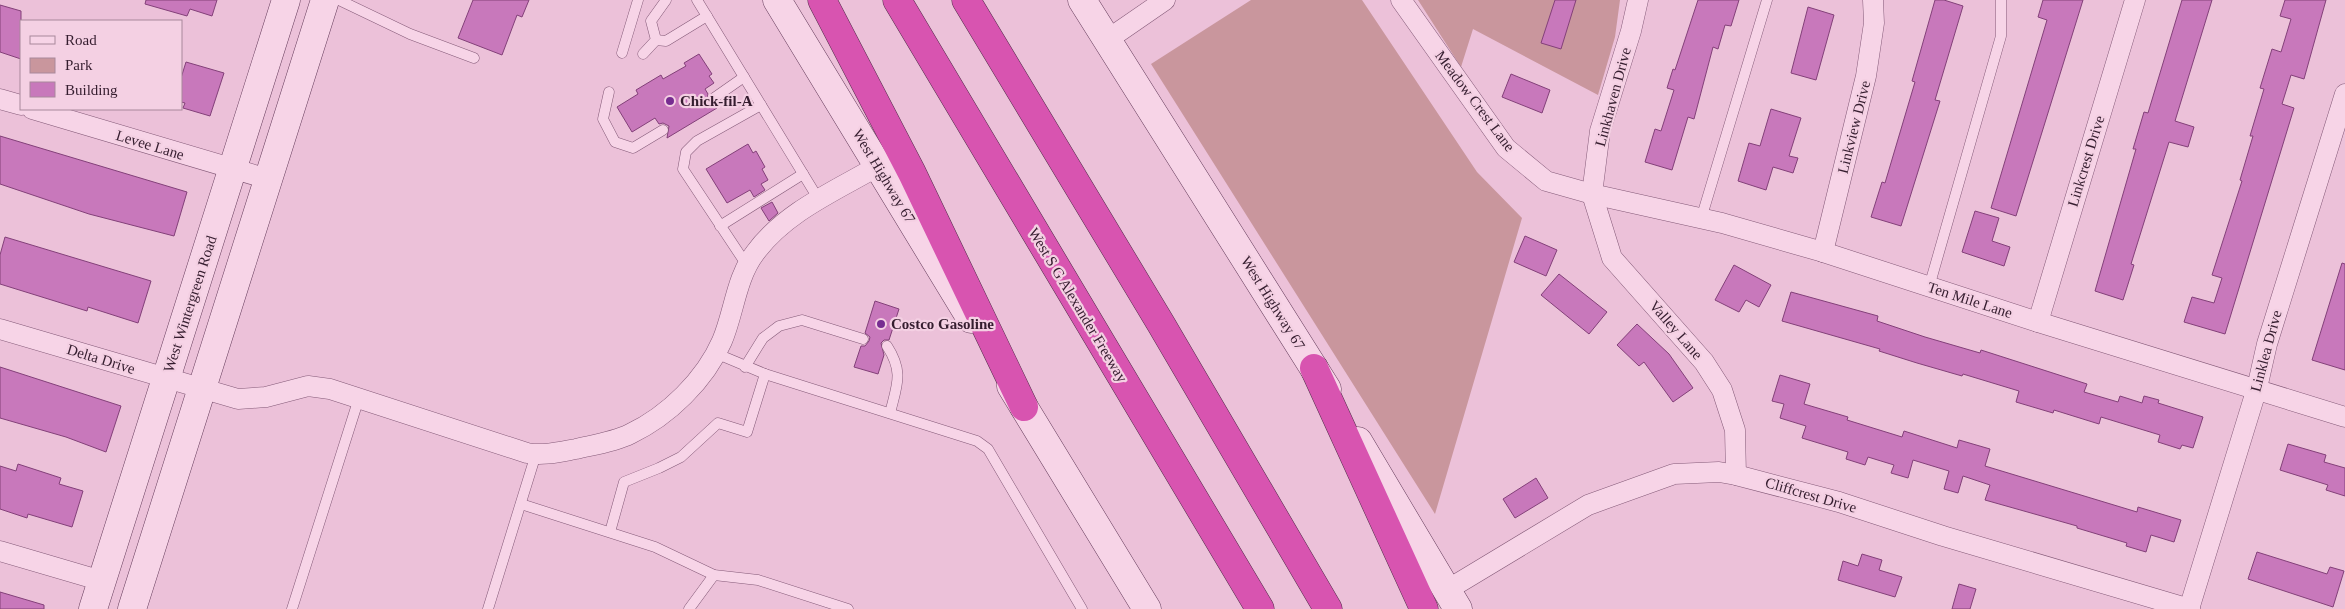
<svg xmlns="http://www.w3.org/2000/svg" width="2345" height="609" font-family="'Times New Roman',serif">
<style>
.green{fill:#c9969d}
.building{fill:#c878bb;stroke:#834079}
.lines{fill:none;stroke-linecap:round;stroke-linejoin:round}
.service-casing{stroke:#845a78;stroke-width:11}
.minor-casing{stroke:#845a78;stroke-width:21}
.secondary-casing{stroke:#663d5c;stroke-width:29}
.motorway-casing{stroke:#522e4a;stroke-width:29}
.service{stroke:#f7d4e7;stroke-width:10}
.minor{stroke:#f7d4e7;stroke-width:20}
.secondary{stroke:#f7d4e7;stroke-width:28}
.motorway{stroke:#d854b0;stroke-width:28}
.poi-dot{fill:#772c91;stroke:#f4d0e3;stroke-width:2}
.labels{text-anchor:middle;stroke-width:4.5;stroke-linejoin:round;paint-order:stroke}
.street-label{font-size:15px;fill:#351d2f;stroke:#f4d0e3}
.poi-label{font-size:15px;font-weight:bold;fill:#351d2f;stroke:#f4d0e3;text-anchor:start}
</style>
<rect width="100%" height="100%" fill="#ecc1d9"/>
<g class="green">
<path d="M1251,0H1362L1477,172L1522,218L1435,514L1151,64Z"/>
<path d="M1418,0H1620L1615,37L1598,95L1473,29L1461,67Z"/>
</g>
<g class="building">
<path d="M146,0H217L212,16L190,9L187,16L145,4Z"/>
<path d="M473,0H529L522,17L517,15L502,55L458,38Z"/>
<path d="M1555,0H1576L1561,49L1541,43Z"/>
<path d="M1698,0H1739L1731,26L1725,25L1718,49L1713,47L1694,119L1688,117L1672,170L1645,162L1655,129L1661,131L1674,90L1667,88L1673,69L1675,70Z"/>
<path d="M1935,0H1944L1963,6L1935,100L1940,101L1901,226L1871,217L1882,182L1885,183L1915,82L1912,81Z"/>
<path d="M2043,0H2083L2016,216L1991,208L2047,20L2038,17Z"/>
<path d="M2182,0H2212L2175,121L2194,127L2188,147L2169,142L2131,264L2134,265L2123,300L2095,291L2136,149H2133L2144,112L2148,113Z"/>
<path d="M2285,0H2326L2304,79L2291,75L2282,104L2294,108L2225,334L2184,322L2192,297L2214,303L2222,278L2212,275L2242,181L2240,180L2253,136H2250L2264,89L2260,88L2272,49L2281,52L2291,19L2280,16Z"/>
<path d="M0,5L21,11V59L0,52Z"/>
<path d="M1808,7L1834,15L1816,80L1791,73Z"/>
<path d="M699,54L712,74L709,76L714,83L705,89L708,94L707,99L717,108L667,138L669,126L663,123L659,124L655,118L632,132L617,107L638,94L636,90L661,75L663,79L686,66L684,63Z"/>
<path d="M186,62L224,73L210,116L183,108L185,103L181,102V78Z"/>
<path d="M1511,74L1550,90L1542,113L1502,97Z"/>
<path d="M1771,109L1801,118L1789,156L1798,158L1793,173L1773,167L1766,190L1738,181L1749,143L1760,146Z"/>
<path d="M0,136L187,192L174,236L89,214L0,184Z"/>
<path d="M748,144L753,153L756,151L765,167L762,169L768,180L761,184L765,190L754,197L750,190L727,203L706,169Z"/>
<path d="M772,202L778,213L769,221L761,208Z"/>
<path d="M1975,211L1999,218L1992,241L2010,247L2004,266L1962,252Z"/>
<path d="M1525,236L1557,250L1546,276L1514,262Z"/>
<path d="M5,237L151,281L138,323L88,307L87,311L0,284V255Z"/>
<path d="M2342,263L2345,264V370L2312,360Z"/>
<path d="M1734,265L1771,285L1759,307L1746,300L1739,312L1715,300Z"/>
<path d="M1559,274L1607,312L1589,334L1541,295Z"/>
<path d="M1791,292L1878,316L1877,321L1925,337L1980,353L1981,350L2087,384L2084,392L2118,402L2120,396L2142,403L2144,396L2159,400L2158,403L2203,417L2193,448L2182,445L2180,449L2158,442L2160,435L2101,417L2099,424L2054,410L2053,413L2016,402L2019,391L1963,374L1962,376L1917,363L1879,351L1880,349L1782,321Z"/>
<path d="M875,301L899,309L889,340H884L881,343L884,355L878,374L854,367L861,346H865L869,341L870,337L865,333Z"/>
<path d="M1637,324L1669,354L1693,388L1673,402L1644,362L1639,366L1617,345Z"/>
<path d="M0,367L121,406L106,452L66,437L0,418Z"/>
<path d="M1780,375L1810,384L1804,404L1848,417L1847,420L1902,437L1904,431L1957,448L1959,440L1990,449L1985,466L2137,512L2138,507L2181,520L2174,542L2151,535L2146,552L2126,546L2127,543L2077,528V526L1985,500L1990,485L1963,476L1958,493L1944,489L1949,471L1913,460L1908,478L1891,473L1894,465L1868,457L1865,465L1846,459L1848,452L1802,438L1806,426L1780,418L1784,404L1772,401Z"/>
<path d="M2288,444L2326,455L2324,462L2345,468V496L2326,490L2328,485L2280,470Z"/>
<path d="M18,464L61,478L59,484L83,491L72,527L28,514L27,518L0,509V466L16,471Z"/>
<path d="M1536,478L1548,498L1515,518L1503,499Z"/>
<path d="M2257,552L2327,574L2330,567L2344,571L2333,607L2248,579Z"/>
<path d="M1862,554L1882,560L1879,570L1902,577L1895,597L1838,580L1843,561L1858,566Z"/>
<path d="M1959,584L1976,589L1970,609H1952Z"/>
<path d="M0,592L44,605V609H0Z"/>
</g>
<g class="lines">
<g class="service-casing">
<g id="service">
<path d="M339,0L410,34L474,58"/>
<path d="M697,0L819,200"/>
<path d="M656,40L666,41L707,16"/>
<path d="M622,53L638,0"/>
<path d="M643,54L656,40L651,21L666,0"/>
<path d="M609,92L603,119L615,142L633,148L663,130"/>
<path d="M714,98L744,77"/>
<path d="M1701,219L1767,0"/>
<path d="M720,226L803,174"/>
<path d="M748,267L683,169L686,152L697,141L761,105"/>
<path d="M1929,287L2001,36V0"/>
<path d="M887,346C904,372 897,385 890,413"/>
<path d="M715,353L765,374L977,441L988,449L1082,609"/>
<path d="M745,367L763,338L779,326L802,320L863,339"/>
<path d="M521,504L655,547L714,575L758,580L848,609"/>
<path d="M610,532L624,482L659,468L681,457L718,423L747,432L765,374"/>
<path d="M292,609L359,398"/>
<path d="M488,609L536,454"/>
<path d="M689,609L714,575"/>
</g>
</g>
<g class="minor-casing">
<g id="minor">
<path d="M1401,0L1506,148L1546,181L1592,194L1722,223L1823,252L2038,322L2345,417"/>
<path d="M1638,0L1631,31L1600,131L1592,194L1612,258L1704,362L1722,390L1735,430L1736,475"/>
<path d="M1107,40L1165,0"/>
<path d="M0,99L21,105"/>
<path d="M32,109L268,179"/>
<path d="M1823,252L1866,76L1874,23L1873,0"/>
<path d="M2038,322L2135,0"/>
<path d="M0,329L238,399L266,397L308,386L330,389L527,453C543,456 559,452 576,449C593,445 614,442 630,434C668,416 705,380 722,341C734,313 736,278 755,253C785,212 835,191 878,166"/>
<path d="M0,551L102,581"/>
<path d="M1447,590L1588,505L1674,474L1719,472L1736,475L1839,502L1943,536L2190,609"/>
<path d="M2189,609L2257,388L2267,344L2345,94"/>
</g>
</g>
<g class="secondary-casing">
<g id="secondary">
<path d="M777,0L971,319"/>
<path d="M1082,0L1327,389"/>
<path d="M1011,386L1147,609"/>
<path d="M1358,441L1458,609"/>
<path d="M93,609L286,0"/>
<path d="M132,609L325,0"/>
</g>
</g>
<g class="motorway-casing">
<g id="motorway">
<path d="M822,0L912,173L1024,407"/>
<path d="M897,0L1260,609"/>
<path d="M966,0L1161,324L1328,609"/>
<path d="M1314,368L1424,609"/>
</g>
</g>
<use href="#service" class="service"/>
<use href="#minor" class="minor"/>
<use href="#secondary" class="secondary"/>
<use href="#motorway" class="motorway"/>
</g>
<g class="poi-dot">
<circle cx="670" cy="101" r="5"/>
<circle cx="881" cy="324" r="5"/>
</g>
<g class="labels">
<g class="street-label">
<text transform="translate(1613 97) rotate(-75)" y="5">Linkhaven Drive</text>
<text transform="translate(1475 101) rotate(53)" y="5">Meadow Crest Lane</text>
<text transform="translate(1854 127) rotate(-76)" y="5">Linkview Drive</text>
<text transform="translate(150 145) rotate(17)" y="5">Levee Lane</text>
<text transform="translate(2086 161) rotate(-73)" y="5">Linkcrest Drive</text>
<text transform="translate(884 176) rotate(59)" y="5">West Highway 67</text>
<text transform="translate(1970 300) rotate(18)" y="5">Ten Mile Lane</text>
<text transform="translate(1273 303) rotate(58)" y="5">West Highway 67</text>
<text transform="translate(190 304) rotate(-72)" y="5">West Wintergreen Road</text>
<text transform="translate(1078 305) rotate(59)" y="5">West S G Alexander Freeway</text>
<text transform="translate(1676 330) rotate(49)" y="5">Valley Lane</text>
<text transform="translate(2266 351) rotate(-75)" y="5">Linklea Drive</text>
<text transform="translate(101 359) rotate(17)" y="5">Delta Drive</text>
<text transform="translate(1811 495) rotate(16)" y="5">Cliffcrest Drive</text>
</g>
<g class="poi-label">
<text x="680" y="106">Chick-fil-A</text>
<text x="891" y="329">Costco Gasoline</text>
</g>
</g>
<rect x="20" y="20" width="162" height="90" fill="#f4d0e3" stroke="#a8889b"/>
<rect x="30" y="36" width="25" height="8" fill="#f7d4e7" stroke="#a8889b"/>
<text x="65" y="45" font-size="15" fill="#351d2f">Road</text>
<rect x="30" y="58" width="25" height="15" fill="#c9969d" stroke="#a8889b"/>
<text x="65" y="70" font-size="15" fill="#351d2f">Park</text>
<rect x="30" y="82" width="25" height="15" fill="#c878bb" stroke="#a8889b"/>
<text x="65" y="95" font-size="15" fill="#351d2f">Building</text>
</svg>
